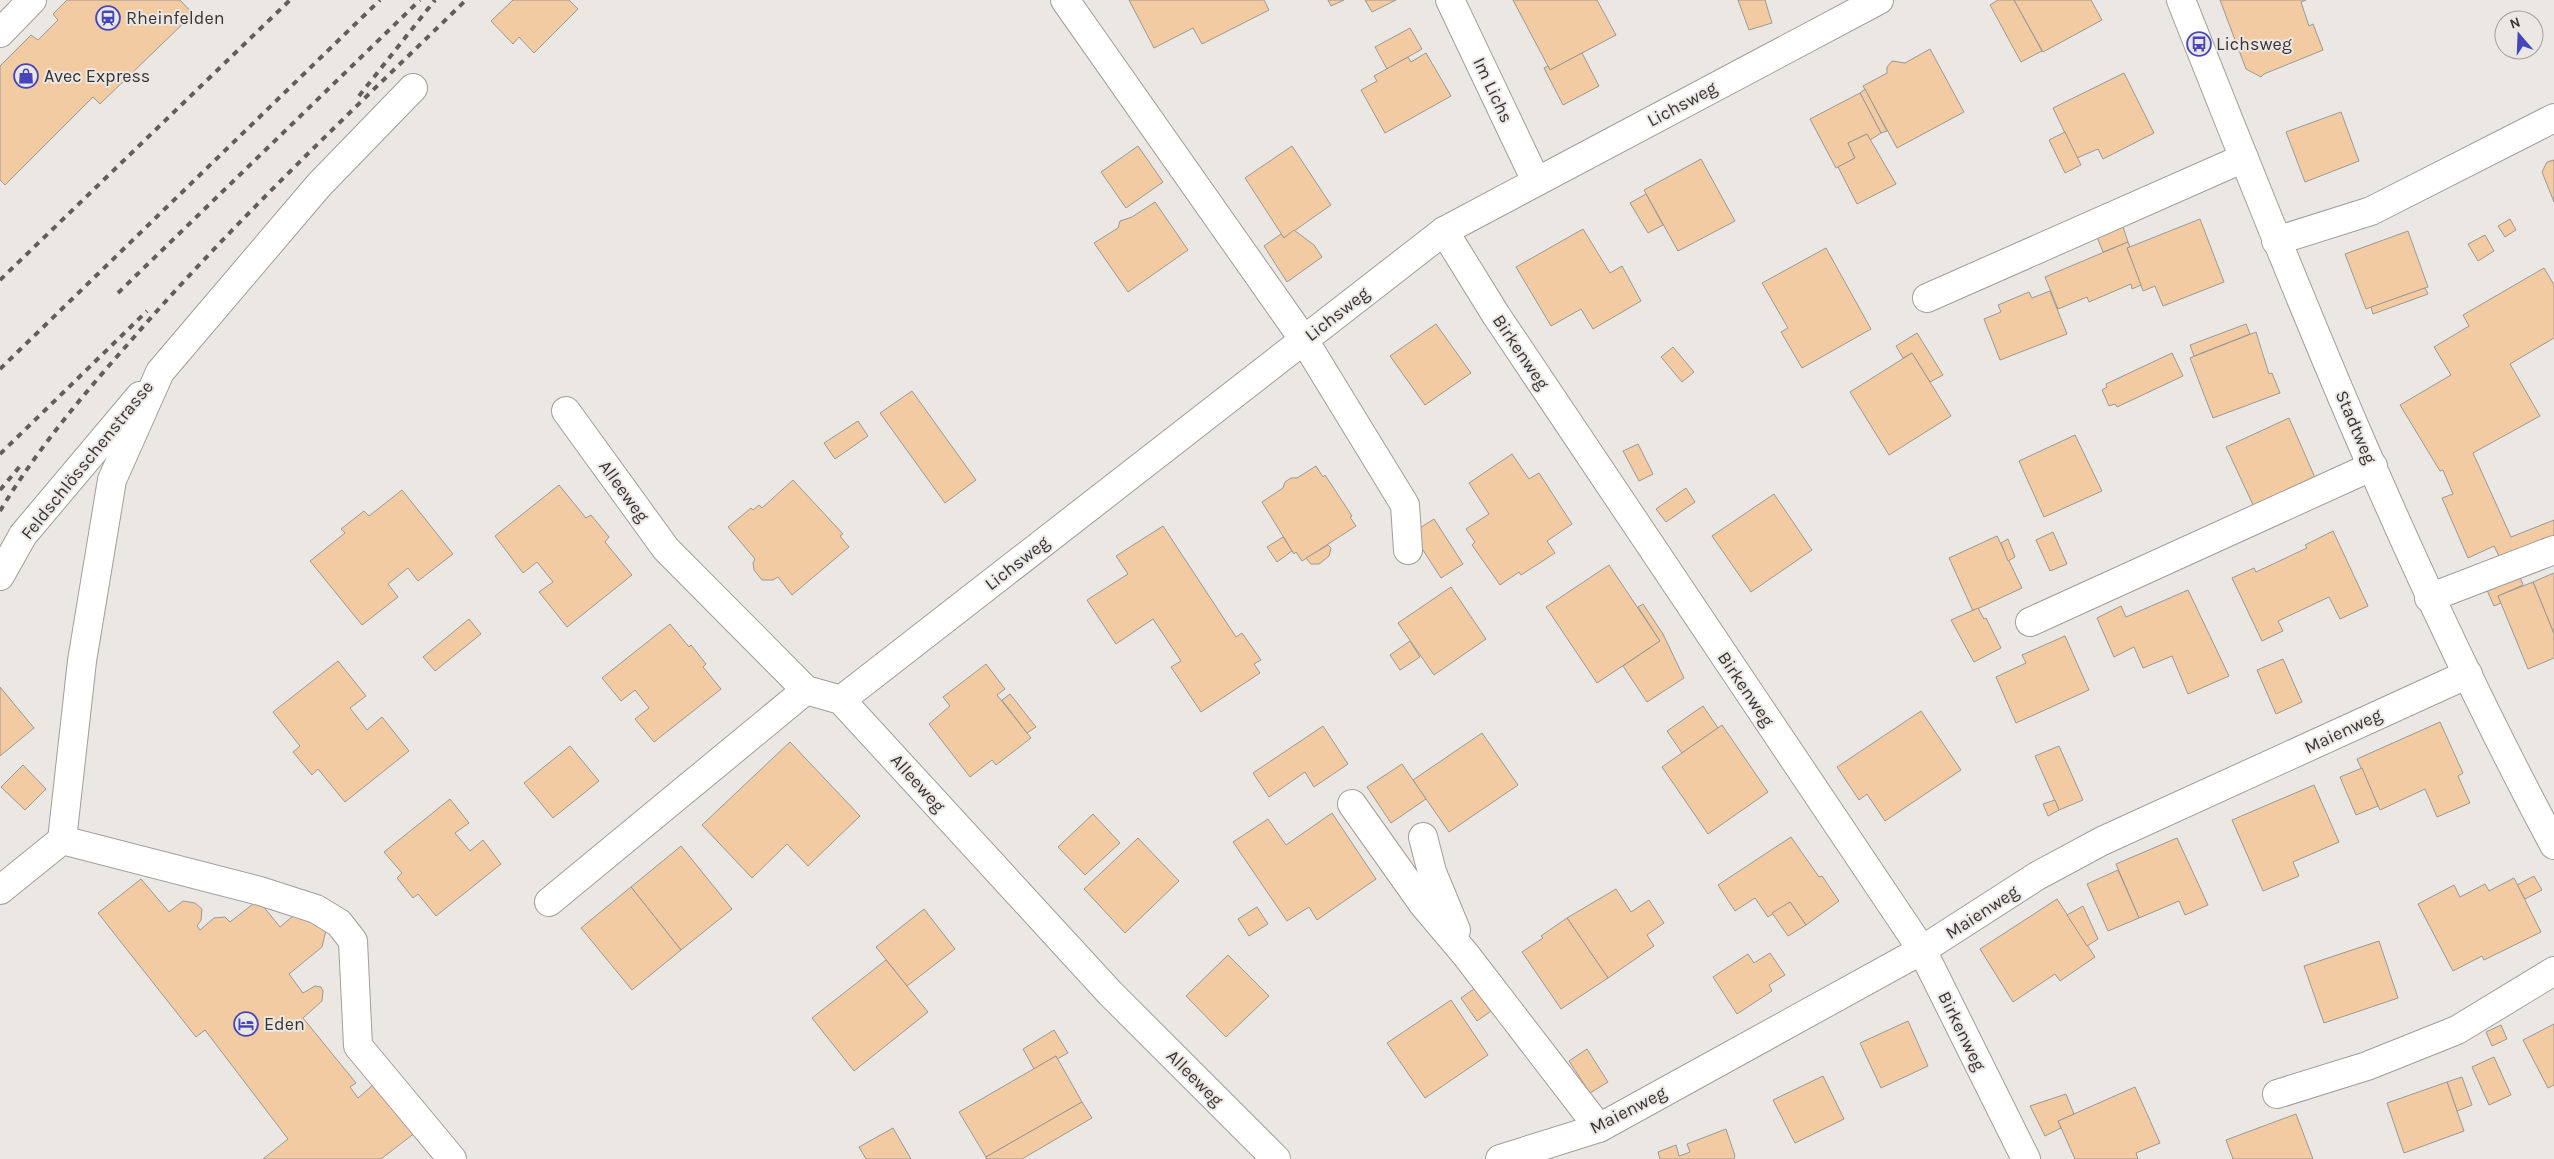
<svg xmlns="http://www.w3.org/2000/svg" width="2554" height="1159" font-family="Karla,sans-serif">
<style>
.building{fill:#f3cba2;stroke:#9b9895}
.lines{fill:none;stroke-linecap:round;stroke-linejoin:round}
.minor-casing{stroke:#a19e9b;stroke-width:30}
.minor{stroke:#fff;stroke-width:28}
.rail{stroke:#605e5c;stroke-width:4;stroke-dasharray:6 6;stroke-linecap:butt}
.labels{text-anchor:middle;stroke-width:4;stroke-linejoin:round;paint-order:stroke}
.poi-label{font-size:18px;fill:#373534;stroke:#ebe8e4;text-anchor:start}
.street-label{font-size:18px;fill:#373534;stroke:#ebe8e4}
</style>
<rect width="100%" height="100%" fill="#ebe8e4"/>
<g class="building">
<path d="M67,0H180L193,14L100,104L93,97L5,185L0,180V66L31,35L38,40L58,20L53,14Z"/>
<path d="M513,0H569L578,9L534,53L519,37L513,44L491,21Z"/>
<path d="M1129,0H1264L1269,10L1202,44L1193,28L1154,48Z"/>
<path d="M1328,0H1344L1331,6Z"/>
<path d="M1365,0H1396L1372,12Z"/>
<path d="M1513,0H1597L1616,35L1550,70Z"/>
<path d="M1738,0H1765L1772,23L1749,30Z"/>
<path d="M1998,0H2014L2042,51L2021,62L1990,5Z"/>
<path d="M2014,0H2091L2102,20L2043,52Z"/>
<path d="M2220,0H2306L2301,2L2309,26L2313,24L2323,50L2264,74L2261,77L2246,69Z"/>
<path d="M1410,28L1422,49L1387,69L1375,47Z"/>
<path d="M1930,49L1964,112L1897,148L1863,86L1887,73V67L1892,61L1905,63Z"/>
<path d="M1426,53L1451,96L1385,133L1361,90L1377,81L1374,76L1408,57L1411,62Z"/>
<path d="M1582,53L1599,86L1563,105L1544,68L1548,66L1550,70Z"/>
<path d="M2124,73L2154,133L2103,159L2098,149L2077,158L2053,108Z"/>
<path d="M1865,89L1887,131L1881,133L1860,93Z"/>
<path d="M1860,93L1881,133L1870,140L1867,134L1848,143L1855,158L1836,168L1810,119Z"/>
<path d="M2341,112L2359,161L2305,182L2286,132Z"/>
<path d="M2065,132L2081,165L2065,173L2049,140Z"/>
<path d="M1867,134L1896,184L1857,204L1838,167L1855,158L1848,143Z"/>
<path d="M1138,146L1163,182L1126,208L1101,172Z"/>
<path d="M1292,146L1331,205L1284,238L1245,178Z"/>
<path d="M1701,159L1735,221L1678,251L1644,190Z"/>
<path d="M2554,160V202L2542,172L2547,162Z"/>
<path d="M1646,194L1663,225L1648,233L1630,203Z"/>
<path d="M1155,202L1188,250L1128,292L1094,243L1118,228L1120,221L1132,217Z"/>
<path d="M2200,219L2224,282L2163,306L2155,286L2143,291L2127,248Z"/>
<path d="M2510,219L2516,230L2505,237L2498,226Z"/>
<path d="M2123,227L2128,242L2103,252L2097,237Z"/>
<path d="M1583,229L1610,273L1622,266L1641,301L1593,329L1581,309L1551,326L1516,267Z"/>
<path d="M1294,230L1314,245L1322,257L1287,282L1264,246L1281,234L1284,238Z"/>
<path d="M2408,231L2428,287L2366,309L2345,254Z"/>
<path d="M2485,235L2494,251L2478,261L2468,244Z"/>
<path d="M2128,242L2130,247L2127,248L2141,285L2132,289L2131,284L2089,302L2087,297L2058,309L2045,277Z"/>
<path d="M1826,248L1871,329L1802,368L1781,332L1788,328L1762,283Z"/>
<path d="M2544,268L2554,285V338L2510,364L2540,416L2473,453L2511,537L2554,520V538L2501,560L2494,546L2468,558L2442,498L2453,494L2443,470L2440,471L2400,405L2451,375L2434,347L2469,326L2463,315Z"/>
<path d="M2425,288L2428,294L2373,314L2371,307Z"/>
<path d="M2050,291L2067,334L2000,360L1984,319L2001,312L1998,305L2029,292L2032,298Z"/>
<path d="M1436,324L1471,373L1425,405L1390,356Z"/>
<path d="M2246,324L2250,334L2194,356L2190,345Z"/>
<path d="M2256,332L2269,374L2272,373L2280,393L2213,418L2190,358Z"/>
<path d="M1917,333L1943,375L1930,382L1912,353L1903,358L1896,346Z"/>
<path d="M1673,347L1694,372L1682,382L1661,357Z"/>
<path d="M1912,353L1951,416L1889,455L1850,392Z"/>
<path d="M2172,353L2183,376L2117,407L2115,404L2109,406L2102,390L2107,387L2106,384Z"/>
<path d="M912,391L976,480L945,503L880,413Z"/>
<path d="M2289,418L2316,480L2255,509L2226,447Z"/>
<path d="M858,421L868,436L835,459L824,443Z"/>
<path d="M2075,435L2102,491L2044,517L2019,461Z"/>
<path d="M1638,444L1653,474L1639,481L1623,451Z"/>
<path d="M1512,454L1529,479L1539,473L1572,524L1547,541L1555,553L1521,575L1519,572L1500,585L1472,545L1475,542L1466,529L1489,514L1469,483Z"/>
<path d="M1316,466L1323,477L1325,475L1352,516L1350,517L1356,526L1302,561L1296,552L1294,554L1262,502L1283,488L1285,482L1291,478H1297Z"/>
<path d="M793,480L843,534L840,536L849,547L792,595L778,577L773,580H762L754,570L753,563L755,559L728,527L751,508L753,510L759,505L762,508Z"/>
<path d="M559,485L586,518L591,515L609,537L605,542L632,575L567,627L539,592L553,582L537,562L523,573L495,536Z"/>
<path d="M1686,488L1695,502L1666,522L1656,509Z"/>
<path d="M402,490L453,554L418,581L408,568L388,584L398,597L362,625L310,561L345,533L341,529L364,511L369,516Z"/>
<path d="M1774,494L1812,550L1751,592L1712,536Z"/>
<path d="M1434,519L1463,564L1441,578L1412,533Z"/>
<path d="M1163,526L1236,637L1242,633L1261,660L1254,664L1260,673L1201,712L1171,667L1181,661L1153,619L1116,644L1087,600L1128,574L1116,556Z"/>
<path d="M2333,531L2368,606L2340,619L2329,597L2278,621L2283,631L2262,641L2232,578L2254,568L2256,572L2307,548L2305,545Z"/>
<path d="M2053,532L2067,564L2050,571L2036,540Z"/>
<path d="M1997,536L2022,588L1973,611L1949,558Z"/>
<path d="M1283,537L1292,551L1277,562L1267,547Z"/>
<path d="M2008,539L2015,557L2008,561L2001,543Z"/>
<path d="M1328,545L1331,548L1329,556L1319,564H1311L1306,558Z"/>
<path d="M1609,565L1660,641L1597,683L1546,607Z"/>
<path d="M2554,573V634L2533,582Z"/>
<path d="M2519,574L2523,585L2498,596L2501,603L2494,606L2486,588Z"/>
<path d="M2533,582L2554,634V658L2528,669L2498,596Z"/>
<path d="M1451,587L1486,639L1434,675L1398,623Z"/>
<path d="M2188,590L2229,676L2188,694L2172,656L2143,668L2134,647L2114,657L2097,618L2121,606L2126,617Z"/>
<path d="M1643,604L1663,634L1684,678L1647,702L1623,666L1660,641L1638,607Z"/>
<path d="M1978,608L1984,619L1986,618L2001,648L1974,662L1951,620Z"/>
<path d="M469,619L481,634L435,671L423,657Z"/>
<path d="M670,624L689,647L691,645L706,664L703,667L721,689L654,742L635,719L649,708L635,690L621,701L602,678Z"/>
<path d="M2065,636L2089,690L2016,723L1996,677L2026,663L2022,655Z"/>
<path d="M1410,641L1420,657L1400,670L1390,655Z"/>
<path d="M2283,659L2302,702L2276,714L2257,670Z"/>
<path d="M338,661L366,696L350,708L367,730L382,717L409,751L345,802L318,769L312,775L302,763L293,752L300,746L273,712Z"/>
<path d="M986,664L1005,689L997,695L1031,738L996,765L992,760L970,777L929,724L950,706L943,697Z"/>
<path d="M0,687L34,728L0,756Z"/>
<path d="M1010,694L1036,727L1027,733L1002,700Z"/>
<path d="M1703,706L1718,728L1682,753L1667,731Z"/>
<path d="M1921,711L1961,770L1885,821L1867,794L1859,800L1837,767Z"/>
<path d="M2440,722L2463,773L2458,776L2470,803L2437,817L2425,789L2380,810L2357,759Z"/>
<path d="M1722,725L1768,792L1708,834L1662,767Z"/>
<path d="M1323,726L1348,764L1314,787L1305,772L1269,797L1253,773Z"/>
<path d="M1482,733L1518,785L1449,832L1413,780Z"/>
<path d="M790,742L860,816L808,866L787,844L752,878L702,825Z"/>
<path d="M570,746L599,781L553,818L524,783Z"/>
<path d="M2059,746L2083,800L2059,810L2035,756Z"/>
<path d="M1402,764L1426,799L1391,823L1367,787Z"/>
<path d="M23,765L46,789L25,810L1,787Z"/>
<path d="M2362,768L2378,806L2356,815L2340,777Z"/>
<path d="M2314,785L2339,842L2293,862L2299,876L2263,891L2232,820Z"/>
<path d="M450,799L469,823L455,833L470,851L483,840L501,864L436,916L418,894L413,898L397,878L402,873L384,852Z"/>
<path d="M2055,800L2059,810L2048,816L2043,804Z"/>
<path d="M1332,813L1376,879L1317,920L1309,907L1287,921L1233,842L1268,819L1286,845Z"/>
<path d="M1093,814L1120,843L1085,875L1058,847Z"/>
<path d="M1791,837L1819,877L1822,876L1839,901L1806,925L1790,902L1768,917L1755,898L1735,911L1718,885Z"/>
<path d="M1138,838L1179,881L1125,933L1084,889Z"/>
<path d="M2177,838L2208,905L2185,915L2179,901L2139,918L2116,864Z"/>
<path d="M681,846L732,909L681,950L631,887Z"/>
<path d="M2118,870L2139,918L2108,931L2087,884Z"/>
<path d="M2534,876L2542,890L2525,899L2517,885Z"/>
<path d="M2514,878L2541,932L2484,960L2482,956L2453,971L2418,904L2454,885L2460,897L2485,884L2489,891Z"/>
<path d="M141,879L169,912L183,901L195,903L202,909L201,920L197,926L200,930L214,918L225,917L230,922L258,900L280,927L293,916L301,914L326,930L322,947L289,974L303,993L315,986L321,987L323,991L322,1001L303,1018L356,1083L350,1087L358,1098L381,1078L420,1129L381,1159H263L288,1139L205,1030L196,1037L98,913Z"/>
<path d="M631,887L681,950L632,990L581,928Z"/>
<path d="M1616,889L1631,912L1649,900L1664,923L1647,935L1654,946L1608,978L1567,918Z"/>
<path d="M2057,899L2095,957L2060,981L2055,974L2013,1002L1980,949Z"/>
<path d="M1790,902L1806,925L1788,936L1772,913Z"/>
<path d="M2083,906L2098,939L2087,946L2067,915Z"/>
<path d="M1257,907L1268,924L1249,936L1238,919Z"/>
<path d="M924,909L955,949L907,986L876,947Z"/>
<path d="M1567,918L1608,978L1561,1009L1522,952L1543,938L1541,936Z"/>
<path d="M2379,941L2398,998L2324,1023L2304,966Z"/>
<path d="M1770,953L1785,975L1769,985L1772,991L1737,1014L1713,977L1748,954L1754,963Z"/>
<path d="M1228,955L1269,996L1226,1037L1186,996Z"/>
<path d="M886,960L928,1012L854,1071L812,1018Z"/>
<path d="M1478,986L1494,1009L1477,1021L1461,998Z"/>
<path d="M1451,1000L1488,1055L1425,1098L1387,1043Z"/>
<path d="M1908,1021L1928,1066L1881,1088L1860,1043Z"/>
<path d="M2554,1024V1085L2548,1088L2523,1040Z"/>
<path d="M2501,1025L2507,1039L2492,1046L2486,1032Z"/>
<path d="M1054,1030L1068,1053L1057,1059L1056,1056L1034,1069L1023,1049Z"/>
<path d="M1587,1049L1608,1082L1590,1093L1569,1061Z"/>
<path d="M1056,1056L1082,1102L986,1157L959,1112Z"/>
<path d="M2494,1057L2511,1095L2489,1105L2472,1067Z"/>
<path d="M1823,1076L1844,1119L1795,1143L1773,1100Z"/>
<path d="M2462,1077L2472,1105L2457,1111L2447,1082Z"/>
<path d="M2447,1082L2464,1131L2404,1153L2387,1103Z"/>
<path d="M2135,1087L2160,1143L2136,1153L2138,1159H2075L2058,1121Z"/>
<path d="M2066,1094L2074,1114L2058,1121L2061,1128L2045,1136L2030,1106Z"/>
<path d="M1082,1102L1092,1118L1022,1159H986V1157Z"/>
<path d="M2296,1114L2313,1159H2233L2226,1140Z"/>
<path d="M893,1128L911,1159H866L859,1147Z"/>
<path d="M1726,1129L1735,1156L1734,1159H1660L1658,1152L1676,1145L1679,1156L1685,1154L1690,1152L1687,1144Z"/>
</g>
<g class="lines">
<g class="minor-casing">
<g id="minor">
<path d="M1065,0L1304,340L1405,505L1408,550"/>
<path d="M1450,0L1536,181"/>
<path d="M2181,0C2294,286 2408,573 2554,845"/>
<path d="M0,33L32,0"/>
<path d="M1444,231L1496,315L1922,950L2026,1159"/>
<path d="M2276,241L2371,211L2554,118"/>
<path d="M1927,298L2244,158"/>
<path d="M566,411L666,549L806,690L841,700L1110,993L1276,1159"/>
<path d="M0,576L23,535L140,396"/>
<path d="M2429,598L2554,550"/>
<path d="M2030,622L2373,466"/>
<path d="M841,700L1444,231L1879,0"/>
<path d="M1352,804L1423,904L1466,955L1599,1128"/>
<path d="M1423,837L1432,872L1456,930"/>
<path d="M62,840L82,661L112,480L160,372L319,185L413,88"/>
<path d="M0,890L62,840L260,891L316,909L339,923L353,941L358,1046L452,1159"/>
<path d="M549,902L806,690"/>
<path d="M2277,1094L2367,1066L2457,1030L2554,971"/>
<path d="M1500,1159L1599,1128L1922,950L2037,876L2102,841L2468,674"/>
</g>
</g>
<use href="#minor" class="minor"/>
<g class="rail">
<path d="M359,96L435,0"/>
<path d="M0,280L290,0"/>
<path d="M118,293L420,0"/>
<path d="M0,369L380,0"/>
<path d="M0,454L147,311"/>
<path d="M0,490L21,465"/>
<path d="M0,511C36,451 82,396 128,344C233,222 351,112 466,0"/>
</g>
</g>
<defs>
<g id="station-ring" transform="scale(1.25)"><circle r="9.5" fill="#ebe8e4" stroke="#4646bb" stroke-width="1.5"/><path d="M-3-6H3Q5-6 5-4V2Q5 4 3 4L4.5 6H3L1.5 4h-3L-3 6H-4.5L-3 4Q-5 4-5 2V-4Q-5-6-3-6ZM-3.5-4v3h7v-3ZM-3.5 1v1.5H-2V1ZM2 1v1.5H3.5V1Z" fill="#4646bb"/></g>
<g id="bus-ring" transform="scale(1.25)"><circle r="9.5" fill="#ebe8e4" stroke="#4646bb" stroke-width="1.5"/><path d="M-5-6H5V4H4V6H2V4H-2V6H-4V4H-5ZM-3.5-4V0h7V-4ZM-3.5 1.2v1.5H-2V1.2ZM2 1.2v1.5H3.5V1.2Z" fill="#4646bb"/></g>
<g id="shop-ring" transform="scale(1.25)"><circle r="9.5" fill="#ebe8e4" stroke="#4646bb" stroke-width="1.5"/><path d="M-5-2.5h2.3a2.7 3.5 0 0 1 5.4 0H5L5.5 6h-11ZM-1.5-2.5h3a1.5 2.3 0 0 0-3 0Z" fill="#4646bb"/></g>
<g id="hotel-ring" transform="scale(1.25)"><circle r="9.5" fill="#ebe8e4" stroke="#4646bb" stroke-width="1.5"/><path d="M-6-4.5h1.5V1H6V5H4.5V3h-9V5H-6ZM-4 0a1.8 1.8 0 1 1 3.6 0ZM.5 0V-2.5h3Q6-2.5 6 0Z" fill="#4646bb"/></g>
</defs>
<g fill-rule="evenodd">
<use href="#station-ring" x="108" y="18"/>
<use href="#bus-ring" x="2199" y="44"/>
<use href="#shop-ring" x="26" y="76"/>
<use href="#hotel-ring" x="246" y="1024"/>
</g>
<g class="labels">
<g class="poi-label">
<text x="126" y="24">Rheinfelden</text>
<text x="2216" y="50">Lichsweg</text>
<text x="44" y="82">Avec Express</text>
<text x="264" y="1030">Eden</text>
</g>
<g class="street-label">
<text transform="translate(1493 90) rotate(65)" y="6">Im Lichs</text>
<text transform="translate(1682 104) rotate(-28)" y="6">Lichsweg</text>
<text transform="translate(1337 314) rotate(-38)" y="6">Lichsweg</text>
<text transform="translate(1521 352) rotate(56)" y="6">Birkenweg</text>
<text transform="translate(2356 427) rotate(67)" y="6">Stadtweg</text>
<text transform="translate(87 460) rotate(-51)" y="6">Feldschlösschenstrasse</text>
<text transform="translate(624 491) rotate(54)" y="6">Alleeweg</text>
<text transform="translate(1017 563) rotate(-38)" y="6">Lichsweg</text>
<text transform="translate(1746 689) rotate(56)" y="6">Birkenweg</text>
<text transform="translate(2343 731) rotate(-25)" y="6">Maienweg</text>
<text transform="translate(918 783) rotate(48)" y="6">Alleeweg</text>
<text transform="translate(1982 912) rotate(-33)" y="6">Maienweg</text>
<text transform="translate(1962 1031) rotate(64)" y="6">Birkenweg</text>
<text transform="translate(1195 1078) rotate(45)" y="6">Alleeweg</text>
<text transform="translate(1628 1110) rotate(-27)" y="6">Maienweg</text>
</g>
</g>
<g transform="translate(2519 35) rotate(341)"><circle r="24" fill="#ebe8e4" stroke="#a3a09e"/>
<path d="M0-4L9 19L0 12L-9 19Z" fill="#4646bb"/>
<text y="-8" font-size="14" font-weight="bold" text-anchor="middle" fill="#373534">N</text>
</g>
</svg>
